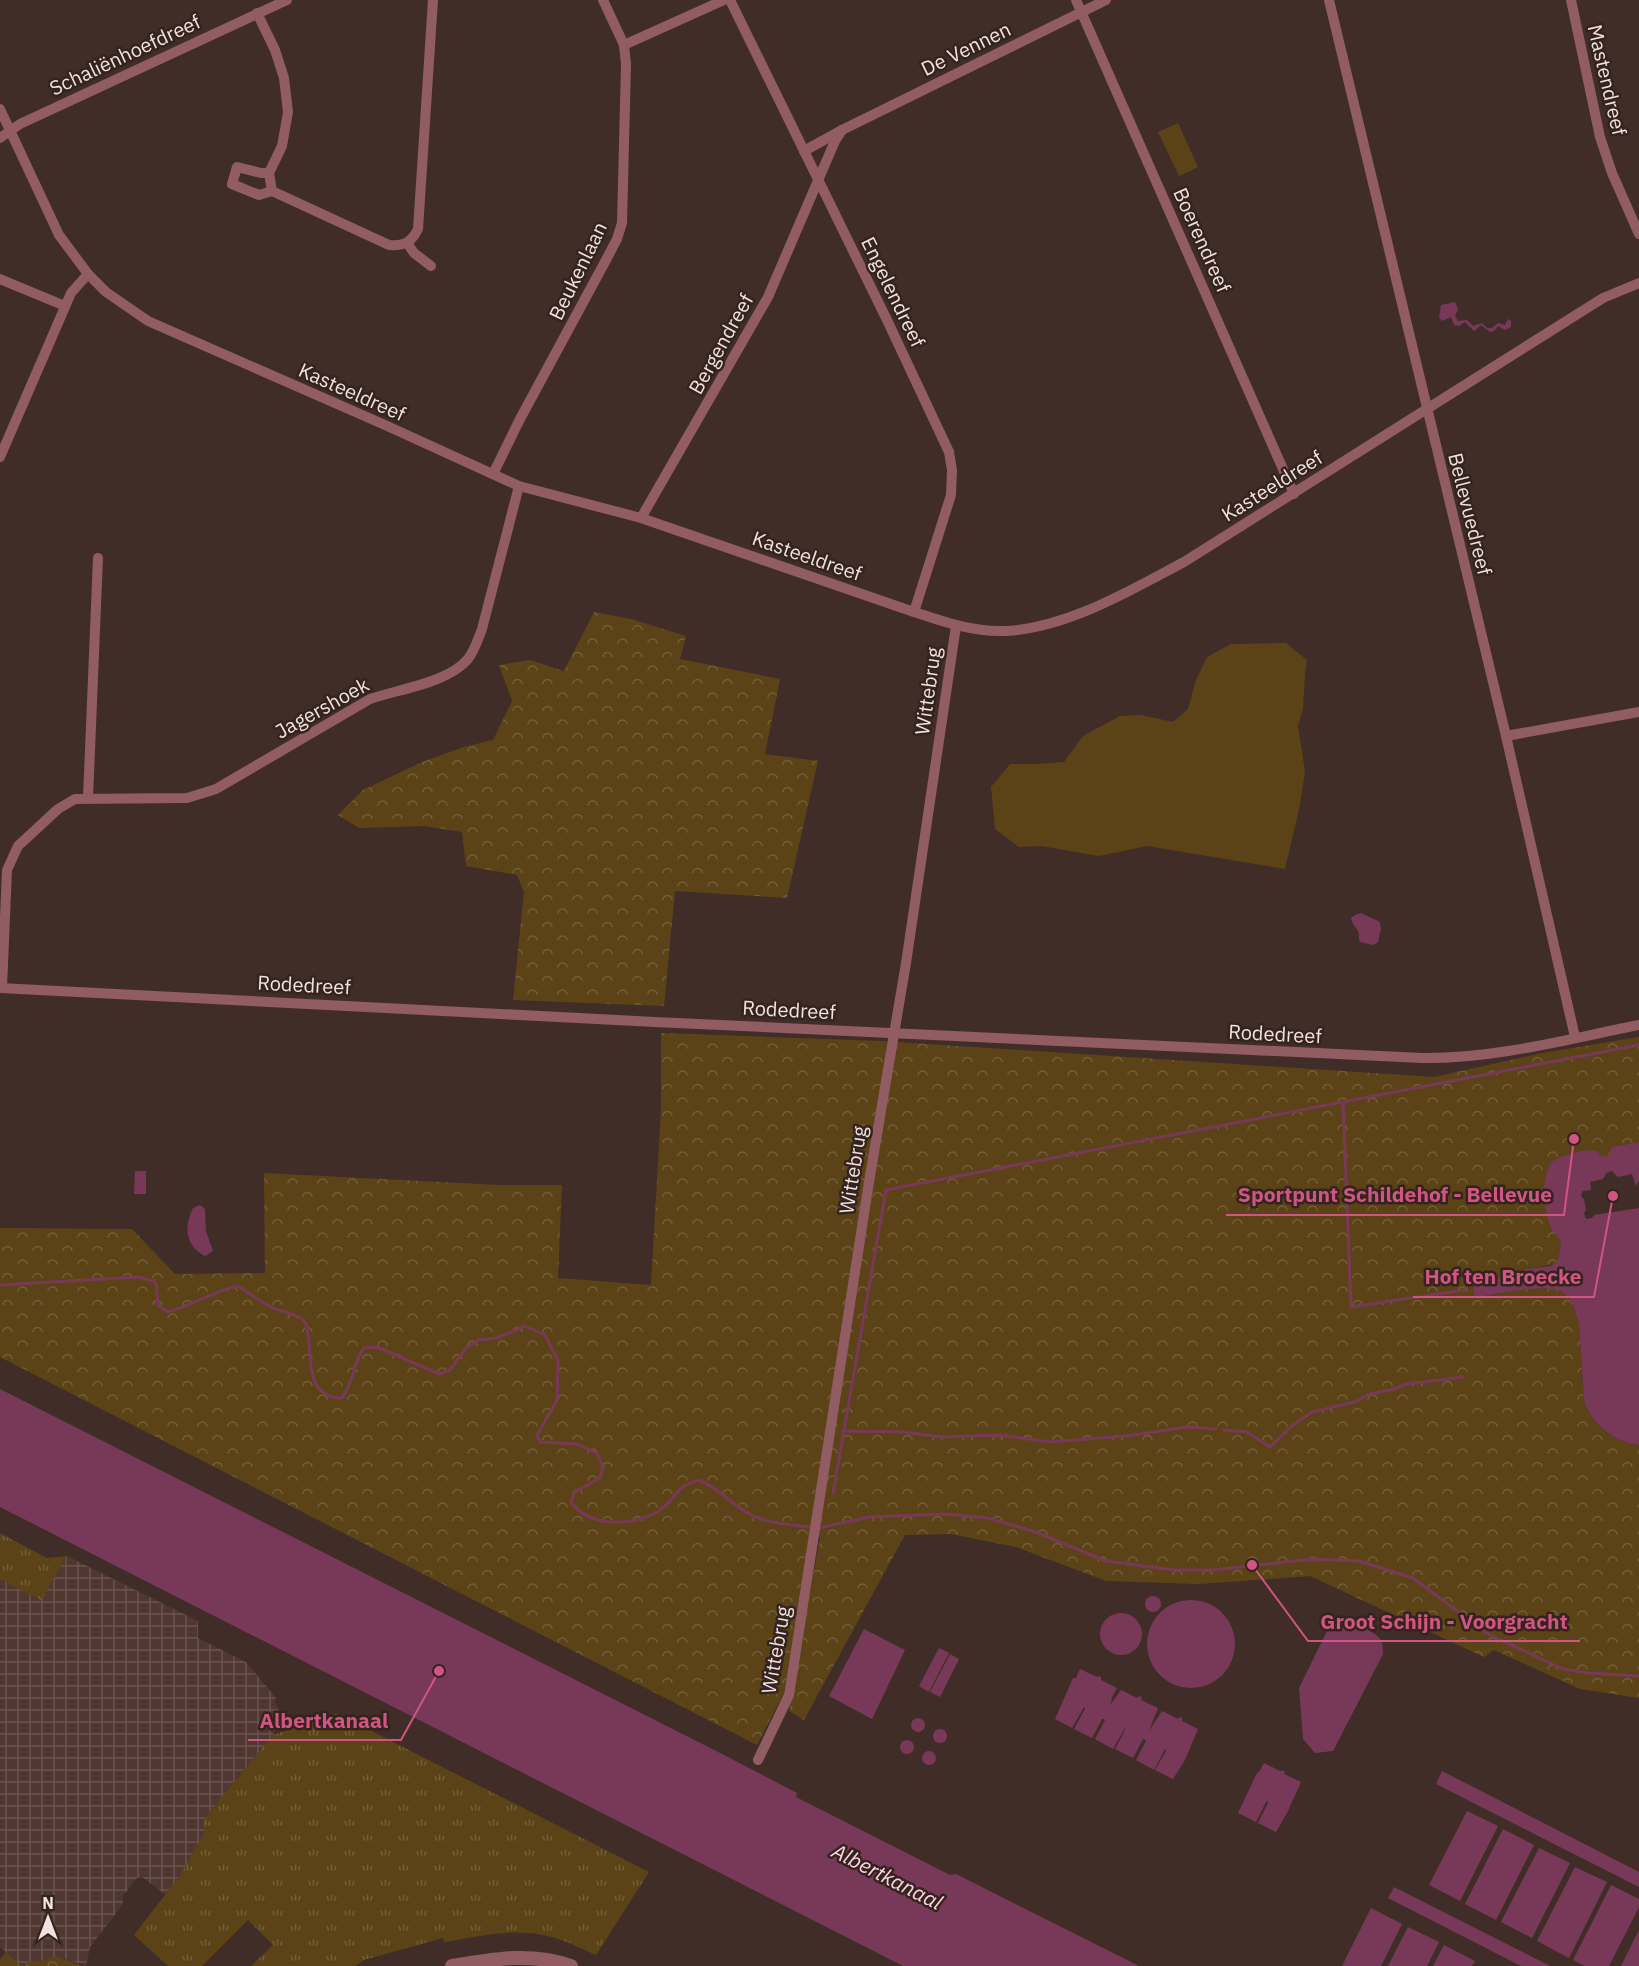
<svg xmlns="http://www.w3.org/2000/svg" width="1639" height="1966" font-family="'IBM Plex Sans',sans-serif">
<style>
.industrial{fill:url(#industrial-grid)}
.grass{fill:url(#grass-tufts)}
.forest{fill:url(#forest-crowns)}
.park{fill:#5b4317}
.water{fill:#783959}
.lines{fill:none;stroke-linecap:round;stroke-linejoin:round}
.stream{stroke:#783959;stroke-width:3}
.minor{stroke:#915c62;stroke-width:10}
.tertiary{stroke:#915c62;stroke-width:14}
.labels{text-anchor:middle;stroke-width:5;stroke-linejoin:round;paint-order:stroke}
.street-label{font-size:20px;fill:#efe2df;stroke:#35231e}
.water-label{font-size:21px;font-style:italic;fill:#fbd3e5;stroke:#35231e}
.leader{fill:none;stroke:#d05583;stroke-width:2}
.callout-dot{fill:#d05583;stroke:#35231e;stroke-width:2}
.callout-label{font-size:21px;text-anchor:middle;font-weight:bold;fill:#d05583;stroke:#35231e;stroke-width:5;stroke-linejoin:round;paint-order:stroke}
</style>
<defs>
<pattern id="industrial-grid" width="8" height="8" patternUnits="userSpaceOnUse" patternTransform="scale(1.5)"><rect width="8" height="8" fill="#513731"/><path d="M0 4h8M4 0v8" fill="none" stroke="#6a544e"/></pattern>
<pattern id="grass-tufts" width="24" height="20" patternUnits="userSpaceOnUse" patternTransform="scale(1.5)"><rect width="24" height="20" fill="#5b4317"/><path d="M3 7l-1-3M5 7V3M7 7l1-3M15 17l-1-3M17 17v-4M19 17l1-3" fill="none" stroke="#735e38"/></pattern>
<pattern id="forest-crowns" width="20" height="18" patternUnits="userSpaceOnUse" patternTransform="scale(1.5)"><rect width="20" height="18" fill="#5b4317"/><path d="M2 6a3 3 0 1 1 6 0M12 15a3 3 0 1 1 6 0" fill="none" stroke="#735e38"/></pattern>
</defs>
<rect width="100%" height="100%" fill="#402d28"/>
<path class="industrial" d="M67,1556L198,1621V1638L246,1662L276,1698L274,1701L282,1716L273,1735L205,1817V1832L203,1837L187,1865L166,1895L142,1877L137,1878L122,1897L123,1904L90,1947L86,1966L59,1957H52L41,1961L27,1962L24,1966L20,1965L0,1947V1579L41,1599Z"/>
<g class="grass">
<path d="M0,1533L47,1558L67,1556L41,1600L0,1579Z"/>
<path d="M336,1713L649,1872L596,1955C582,1949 567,1941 552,1937C516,1927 480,1936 444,1942L443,1938L364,1960L355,1966H251L273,1945L248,1920L202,1966H168L134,1935L179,1877L205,1832L203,1825L205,1817L273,1735Z"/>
</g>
<g class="forest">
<path d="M594,612L631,619L686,636L680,659L780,679L765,754L818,761L787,898L675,891L664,1006L513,1000L524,892L517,875L466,866L462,832L425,826L359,828L338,815L363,790L422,762L464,747L493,740L512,701L499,665L530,660L564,671Z"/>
<path d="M661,1033L881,1041L1434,1077L1542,1053L1639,1037V1142L1613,1147L1609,1155L1601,1156L1555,1235L1561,1241L1558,1261L1556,1264L1527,1269L1517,1275L1477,1282L1473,1289L1478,1297C1496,1294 1546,1283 1562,1292C1572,1297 1576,1314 1579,1324L1584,1400C1591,1424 1615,1443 1639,1445V1698L1580,1689L1494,1650L1484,1657L1310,1576L1200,1584L1106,1581L1016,1547L951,1534L905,1535L804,1720L789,1711L820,1537H809L784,1693L757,1745L0,1357V1228L132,1229L175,1274L265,1273L264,1173L499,1185H562L558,1278L651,1285L661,1110Z"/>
<path d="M6,1952L20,1965L24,1966H0V1960Z"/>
<path d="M52,1957H59L82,1966H25L27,1962L41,1961Z"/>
</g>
<g class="park">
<path d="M1178,123L1198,167L1179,176L1158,132Z"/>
<path d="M1286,643L1307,660L1305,674L1303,709L1298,726L1305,771L1300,805L1285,869L1147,846L1099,856L1041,846L1019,847L995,829L991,787L1010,764H1038L1064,762L1083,736L1120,716L1141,715L1173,722L1188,709L1196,680L1207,657L1231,644Z"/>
</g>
<g class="water">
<path d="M1455,302L1458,309L1455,316L1458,321L1467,320L1473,326L1482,323L1487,328H1492L1498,323L1505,325L1508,319L1511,321V327L1505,330L1498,326L1494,331L1490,332L1481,325L1474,331L1465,322L1459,326L1454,325L1451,317L1442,321L1439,317L1441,305Z"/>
<path d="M1361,913L1380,922L1381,929L1378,942L1373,945L1360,942C1358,939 1360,935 1358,931C1356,927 1352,924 1351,918L1355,915Z"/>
<path d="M1639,1142V1181L1636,1186L1632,1174L1618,1177L1612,1171L1606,1173L1603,1179L1590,1182L1591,1190L1583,1191L1581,1194L1582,1198L1584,1199L1586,1210L1584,1213L1585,1217L1587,1219L1592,1218L1594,1215L1639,1208V1445C1615,1443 1591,1424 1584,1400L1579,1324C1576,1314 1572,1297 1562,1292C1546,1283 1496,1294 1478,1297L1475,1296L1473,1289L1477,1282L1517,1275L1527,1269L1551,1266L1558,1261L1561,1241C1558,1237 1554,1234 1552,1230C1544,1212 1540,1182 1550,1165C1554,1158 1563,1156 1571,1154C1579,1151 1590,1149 1598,1152L1601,1156L1609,1155L1612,1147Z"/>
<path d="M135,1171H146V1194H134Z"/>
<path d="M200,1205L205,1209L206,1231L213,1251L205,1256C185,1246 184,1227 193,1208Z"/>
<path d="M0,1389L726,1756L797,1793L796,1797L950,1875L956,1874L1139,1966H903L0,1507Z"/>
<circle cx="1153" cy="1604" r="8"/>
<circle cx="1191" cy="1644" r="44"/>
<circle cx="1121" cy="1634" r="21"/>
<path d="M1340,1619C1348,1619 1376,1632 1380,1639C1383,1643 1383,1649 1383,1654L1333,1751L1315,1753L1303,1739L1299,1688L1330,1625Z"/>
<path d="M864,1629L905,1650L872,1719L829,1696Z"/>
<path d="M939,1648L949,1653L929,1692L919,1686Z"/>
<path d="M950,1654L959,1659L940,1697L930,1692Z"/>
<path d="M1080,1669L1097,1677L1099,1676L1101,1677V1680L1117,1688L1112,1697L1111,1704L1121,1690L1137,1698L1139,1696L1142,1697L1141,1700L1158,1708L1149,1731L1162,1711L1178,1719L1180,1717L1182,1718V1721L1198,1729L1185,1760L1173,1779L1155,1770L1166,1751L1165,1749L1154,1770L1136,1760L1146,1741L1144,1739H1143L1133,1758L1115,1749L1125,1730V1728L1113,1749L1095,1739L1105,1720L1104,1719H1102L1092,1738L1074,1729L1085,1709L1084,1707L1072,1728L1055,1719L1073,1678H1076Z"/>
<circle cx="918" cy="1725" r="7"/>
<circle cx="940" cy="1736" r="7"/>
<circle cx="907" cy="1747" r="7"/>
<circle cx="929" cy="1758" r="7"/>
<path d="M1264,1763L1280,1771H1285L1284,1774L1301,1782L1287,1813L1276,1832L1258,1823L1268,1803V1801L1266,1802L1256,1822L1238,1813L1257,1773L1259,1772Z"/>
<path d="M1442,1771L1639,1872V1887L1436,1784Z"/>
<path d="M1467,1811L1498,1826L1460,1901L1429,1885Z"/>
<path d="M1503,1829L1534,1845L1496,1920L1465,1904Z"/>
<path d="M1539,1848L1570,1863L1532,1938L1501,1922Z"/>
<path d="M1575,1867L1607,1882L1569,1958L1537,1941Z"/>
<path d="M1611,1885L1639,1899V1907L1609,1966H1585L1573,1960Z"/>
<path d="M1394,1887L1550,1966H1521L1388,1898Z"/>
<path d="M1371,1908L1402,1924L1381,1966H1342Z"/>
<path d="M1408,1927L1439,1942L1427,1966H1388Z"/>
<path d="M1639,1930V1966H1621Z"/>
<path d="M1444,1945L1475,1961L1472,1966H1433Z"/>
</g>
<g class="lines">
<g class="stream">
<path d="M1343,1102L1351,1307L1464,1290"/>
<path d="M0,1285L138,1277L154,1281L156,1284L158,1305L168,1312C193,1305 214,1291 238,1286C250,1294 261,1302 273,1308C284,1313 299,1313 306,1324C307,1327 307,1330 308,1334C312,1360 305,1397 342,1398C354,1383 352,1364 364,1348L377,1347L439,1374L450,1370L466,1348L479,1340L497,1338L525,1326L545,1335L558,1361L557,1400L537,1435L540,1442L577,1444L597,1453L603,1467L600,1478L575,1492L571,1502C589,1527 628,1526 654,1514C668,1507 674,1494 685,1485C689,1483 695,1482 699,1480C717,1487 729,1502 746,1512C765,1523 788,1525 810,1527"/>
<path d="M1224,1430L1247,1432L1270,1447L1293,1425L1312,1412L1355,1402L1369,1394L1391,1390L1407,1384L1463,1377"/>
<path d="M843,1431L902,1432L941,1437L999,1435L1050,1442L1127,1436L1187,1427L1216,1429"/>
<path d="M833,1493L886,1190L1639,1045"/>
<path d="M819,1528L869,1517L947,1514L987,1518L1033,1531L1106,1561L1174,1570H1213L1312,1559L1359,1561L1413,1578L1488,1634L1563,1669L1589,1673L1639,1676"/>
</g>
<g class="minor">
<path d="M730,0L887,320L949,452L952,470L951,495L914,612"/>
<path d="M1076,0L1294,494"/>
<path d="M1329,0L1506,736L1575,1037"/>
<path d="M1571,0L1600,137L1612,173L1639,234"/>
<path d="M257,13L275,50L284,78L288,112L282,146L269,173L272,191L389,245C404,246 411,243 418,229L433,0"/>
<path d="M624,45L724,0"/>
<path d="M0,109L59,235L88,274L106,292L148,321L385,425L519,486L641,518L914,612C944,622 973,632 1004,631C1066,629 1131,590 1184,562L1603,298L1639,283"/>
<path d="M0,138L20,124L287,0"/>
<path d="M804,151L842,130L1106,0"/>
<path d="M269,173H261L237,167L232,184L259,195L272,191"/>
<path d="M407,243L414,253L431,266"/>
<path d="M0,279L65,306"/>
<path d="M0,457L71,293L88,274"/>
<path d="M493,474L520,419L606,260L617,239L622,223L626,64L624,45L603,0"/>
<path d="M641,518L768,297L835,141L842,130"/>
<path d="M1506,736L1639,712"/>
<path d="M88,798L98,558"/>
<path d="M0,988L655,1022L1422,1058C1495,1059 1568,1039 1639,1025"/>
<path d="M2,988L7,870L18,846L58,809L75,799L187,798L216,789L370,699C399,689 448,683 468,659C475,650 478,639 482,629L519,486"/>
<path d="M758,1760L789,1695L869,1182L906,963L956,626"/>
</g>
<path class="tertiary" d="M452,1966C493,1959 531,1952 571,1966"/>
</g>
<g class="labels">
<g class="street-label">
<text transform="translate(966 49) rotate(-26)" y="7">De Vennen</text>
<text transform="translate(125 55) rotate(-25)" y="7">Schaliënhoefdreef</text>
<text transform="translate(1607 80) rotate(77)" y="7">Mastendreef</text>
<text transform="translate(1202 240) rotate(66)" y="7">Boerendreef</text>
<text transform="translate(578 271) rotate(-64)" y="7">Beukenlaan</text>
<text transform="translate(893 292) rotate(64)" y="7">Engelendreef</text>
<text transform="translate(721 344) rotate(-61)" y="7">Bergendreef</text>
<text transform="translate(352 392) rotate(24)" y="7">Kasteeldreef</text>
<text transform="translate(1272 486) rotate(-32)" y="7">Kasteeldreef</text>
<text transform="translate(1470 514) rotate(76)" y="7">Bellevuedreef</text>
<text transform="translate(807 556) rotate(19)" y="7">Kasteeldreef</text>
<text transform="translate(928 691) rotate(-82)" y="7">Wittebrug</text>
<text transform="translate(322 708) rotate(-29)" y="7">Jagershoek</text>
<text transform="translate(304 985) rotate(3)" y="7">Rodedreef</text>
<text transform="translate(789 1010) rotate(3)" y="7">Rodedreef</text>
<text transform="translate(1275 1034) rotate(3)" y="7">Rodedreef</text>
<text transform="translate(853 1170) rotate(-81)" y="7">Wittebrug</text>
<text transform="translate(776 1650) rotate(-80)" y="7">Wittebrug</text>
</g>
<g class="water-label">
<text transform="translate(887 1877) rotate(27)" y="7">Albertkanaal</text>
</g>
</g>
<path class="leader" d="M1574 1139L1564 1215H1226M1613 1196L1594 1297H1413M1252 1565L1308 1641H1580M439 1671L401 1740H248"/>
<g class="callout-dot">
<circle cx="1574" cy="1139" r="6"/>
<circle cx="1613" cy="1196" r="6"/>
<circle cx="1252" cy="1565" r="6"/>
<circle cx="439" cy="1671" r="6"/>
</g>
<g class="callout-label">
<text x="1395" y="1202">Sportpunt Schildehof - Bellevue</text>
<text x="1503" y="1284">Hof ten Broecke</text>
<text x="1444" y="1629">Groot Schijn - Voorgracht</text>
<text x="324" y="1728">Albertkanaal</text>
</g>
<g transform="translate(48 1918)" stroke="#35231e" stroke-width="4.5" paint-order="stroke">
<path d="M0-4.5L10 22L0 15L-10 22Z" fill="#efe2df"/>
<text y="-9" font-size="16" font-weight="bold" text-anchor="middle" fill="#efe2df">N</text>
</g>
</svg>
